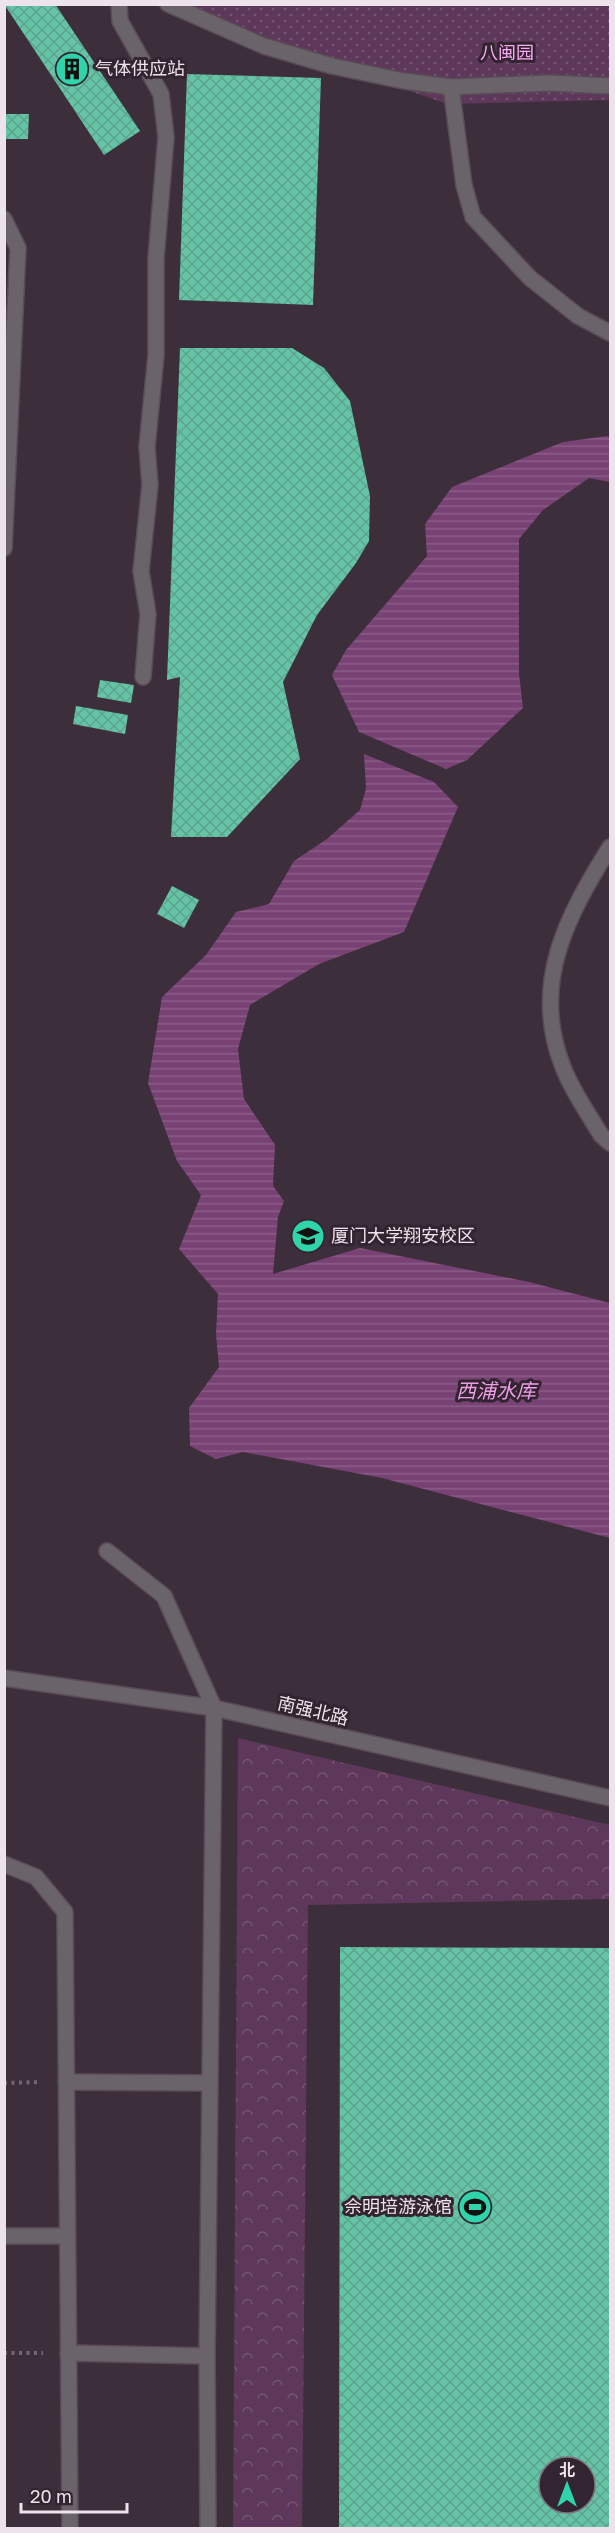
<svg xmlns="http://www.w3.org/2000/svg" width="615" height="2533" font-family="'Golos Text','Noto Sans SC',sans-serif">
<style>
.forest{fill:url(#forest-crowns)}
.park{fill:url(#park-dots)}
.water{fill:url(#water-rules)}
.building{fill:url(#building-cross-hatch);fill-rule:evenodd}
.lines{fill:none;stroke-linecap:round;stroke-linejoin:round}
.minor-casing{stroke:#594b57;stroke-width:18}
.path{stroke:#746672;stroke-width:4;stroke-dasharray:3 4.5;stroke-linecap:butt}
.minor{stroke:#6b636a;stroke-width:15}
.labels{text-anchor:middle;stroke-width:6;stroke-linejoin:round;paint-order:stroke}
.park-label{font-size:18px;fill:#f9a8f1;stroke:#332431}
.poi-label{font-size:18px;fill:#ede3ec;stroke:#332431;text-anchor:start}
.street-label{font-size:18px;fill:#ede3ec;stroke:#332431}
.water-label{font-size:20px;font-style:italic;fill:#ee9ee6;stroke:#332431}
</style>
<defs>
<pattern id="forest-crowns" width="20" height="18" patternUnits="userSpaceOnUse" patternTransform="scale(1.5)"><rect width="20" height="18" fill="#5d385a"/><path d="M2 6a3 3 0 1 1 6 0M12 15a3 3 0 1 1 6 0" fill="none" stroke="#755572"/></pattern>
<pattern id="park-dots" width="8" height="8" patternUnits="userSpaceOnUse" patternTransform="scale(1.5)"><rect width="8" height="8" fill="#5d385a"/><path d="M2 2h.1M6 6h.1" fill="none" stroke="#755572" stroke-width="1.8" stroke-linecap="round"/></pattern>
<pattern id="water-rules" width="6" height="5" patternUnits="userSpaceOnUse" patternTransform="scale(1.5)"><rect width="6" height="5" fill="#784274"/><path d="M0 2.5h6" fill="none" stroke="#8c5d88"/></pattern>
<pattern id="building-cross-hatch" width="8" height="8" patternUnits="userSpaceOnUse" patternTransform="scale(1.5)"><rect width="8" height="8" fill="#64c4a5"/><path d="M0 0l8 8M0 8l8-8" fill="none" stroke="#5da48e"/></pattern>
</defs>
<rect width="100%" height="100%" fill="#3d2e3b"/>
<path class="forest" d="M238,1738L610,1825V1899L308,1905L302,2528H233Z"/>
<path class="park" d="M166,5H610V100L447,104Z"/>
<g class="water">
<path d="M607,436L610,438V482L589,478L543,510L519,539V674L523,708L467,760L446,769L359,732L332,675L346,650L427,556L425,524L452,487L563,442Z"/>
<path d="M364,754L434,782L458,807L404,932L319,964L250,1005L238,1049L244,1099L275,1145L273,1186L284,1201L278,1217L273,1274L360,1248L529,1282L610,1303V1538L382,1478L243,1452L216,1459L190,1446L189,1408L219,1367L216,1334L218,1294L179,1249L201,1195L177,1161L148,1083L162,997L206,955L236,912L269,904L294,861L327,839L360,810L366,789Z"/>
</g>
<g class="building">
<path d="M4,4H55L140,131L104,155Z"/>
<path d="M187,74L321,78L313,305L179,300Z"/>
<path d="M4,114H29L28,139H4Z"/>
<path d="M180,348H292L324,368L350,401L370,496L369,541L356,563L317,615L283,682L300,759L227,837H171L180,677L167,680Z"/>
<path d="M100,680L134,685L131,703L97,697Z"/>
<path d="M76,706L128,715L125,734L73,724Z"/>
<path d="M172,886L199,900L184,928L157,914Z"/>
<path d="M340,1947L610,1948V2528H339ZM549,2467H585V2503H549Z"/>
</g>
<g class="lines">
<g class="minor-casing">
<g id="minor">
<path d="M119,4L120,21L161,94L166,137L156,258V355L147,447L150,485L141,571L148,614L143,677"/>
<path d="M168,4L264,46L332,66L404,81L451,87L550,83L610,86"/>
<path d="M451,87L464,185L473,217L530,278L578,316L610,333"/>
<path d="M4,219L18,248L4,548"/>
<path d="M610,847C567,916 530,984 563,1067C572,1091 588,1113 601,1135L610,1143"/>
<path d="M107,1551L164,1596L214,1708L207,2356L208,2528"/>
<path d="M4,1678L214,1708L610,1798"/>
<path d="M4,1864L36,1877L65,1912L70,2528"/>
<path d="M66,2082L210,2083"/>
<path d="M4,2236H67"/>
<path d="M68,2353L207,2356"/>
</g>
</g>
<g class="path">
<path d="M4,2083L41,2082"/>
<path d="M4,2353H43"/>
</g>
<use href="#minor" class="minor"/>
</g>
<defs>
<g id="building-disc" transform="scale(1.725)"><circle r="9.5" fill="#2fd4aa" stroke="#332431"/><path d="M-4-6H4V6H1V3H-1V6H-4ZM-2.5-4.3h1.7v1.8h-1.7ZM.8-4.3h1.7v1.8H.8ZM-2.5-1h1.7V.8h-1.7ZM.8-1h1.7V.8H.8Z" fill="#111"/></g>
<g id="university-disc" transform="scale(1.725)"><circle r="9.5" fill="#2fd4aa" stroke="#332431"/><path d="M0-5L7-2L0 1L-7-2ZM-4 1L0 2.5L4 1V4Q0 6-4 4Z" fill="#111"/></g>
<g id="stadium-disc" transform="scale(1.725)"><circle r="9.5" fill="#2fd4aa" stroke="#332431"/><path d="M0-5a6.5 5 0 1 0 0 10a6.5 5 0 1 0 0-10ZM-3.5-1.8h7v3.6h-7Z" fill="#111"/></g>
</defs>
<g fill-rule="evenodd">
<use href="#building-disc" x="72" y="69"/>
<use href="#university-disc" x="308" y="1236"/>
<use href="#stadium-disc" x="475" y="2207"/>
</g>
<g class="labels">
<g class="park-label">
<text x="507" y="59">八闽园</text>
</g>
<g class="poi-label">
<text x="95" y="75">气体供应站</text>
<text x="331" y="1242">厦门大学翔安校区</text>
<text x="452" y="2213" text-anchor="end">佘明培游泳馆</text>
</g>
<g class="street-label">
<text transform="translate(313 1711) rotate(13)" y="6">南强北路</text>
</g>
<g class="water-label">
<text x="496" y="1398">西浦水库</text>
</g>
</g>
<rect width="615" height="2533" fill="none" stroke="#ede3ec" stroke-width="12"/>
<g transform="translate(567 2485)"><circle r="28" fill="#332431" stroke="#7d707c" stroke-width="1.5"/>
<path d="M0-4.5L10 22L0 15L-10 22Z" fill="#2fd4aa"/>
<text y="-9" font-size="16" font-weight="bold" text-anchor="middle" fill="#ede3ec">北</text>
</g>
<path d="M21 2503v9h106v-9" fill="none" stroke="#ede3ec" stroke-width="3"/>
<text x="30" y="2503" font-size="18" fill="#ede3ec" stroke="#332431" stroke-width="4.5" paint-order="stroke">20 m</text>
</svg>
